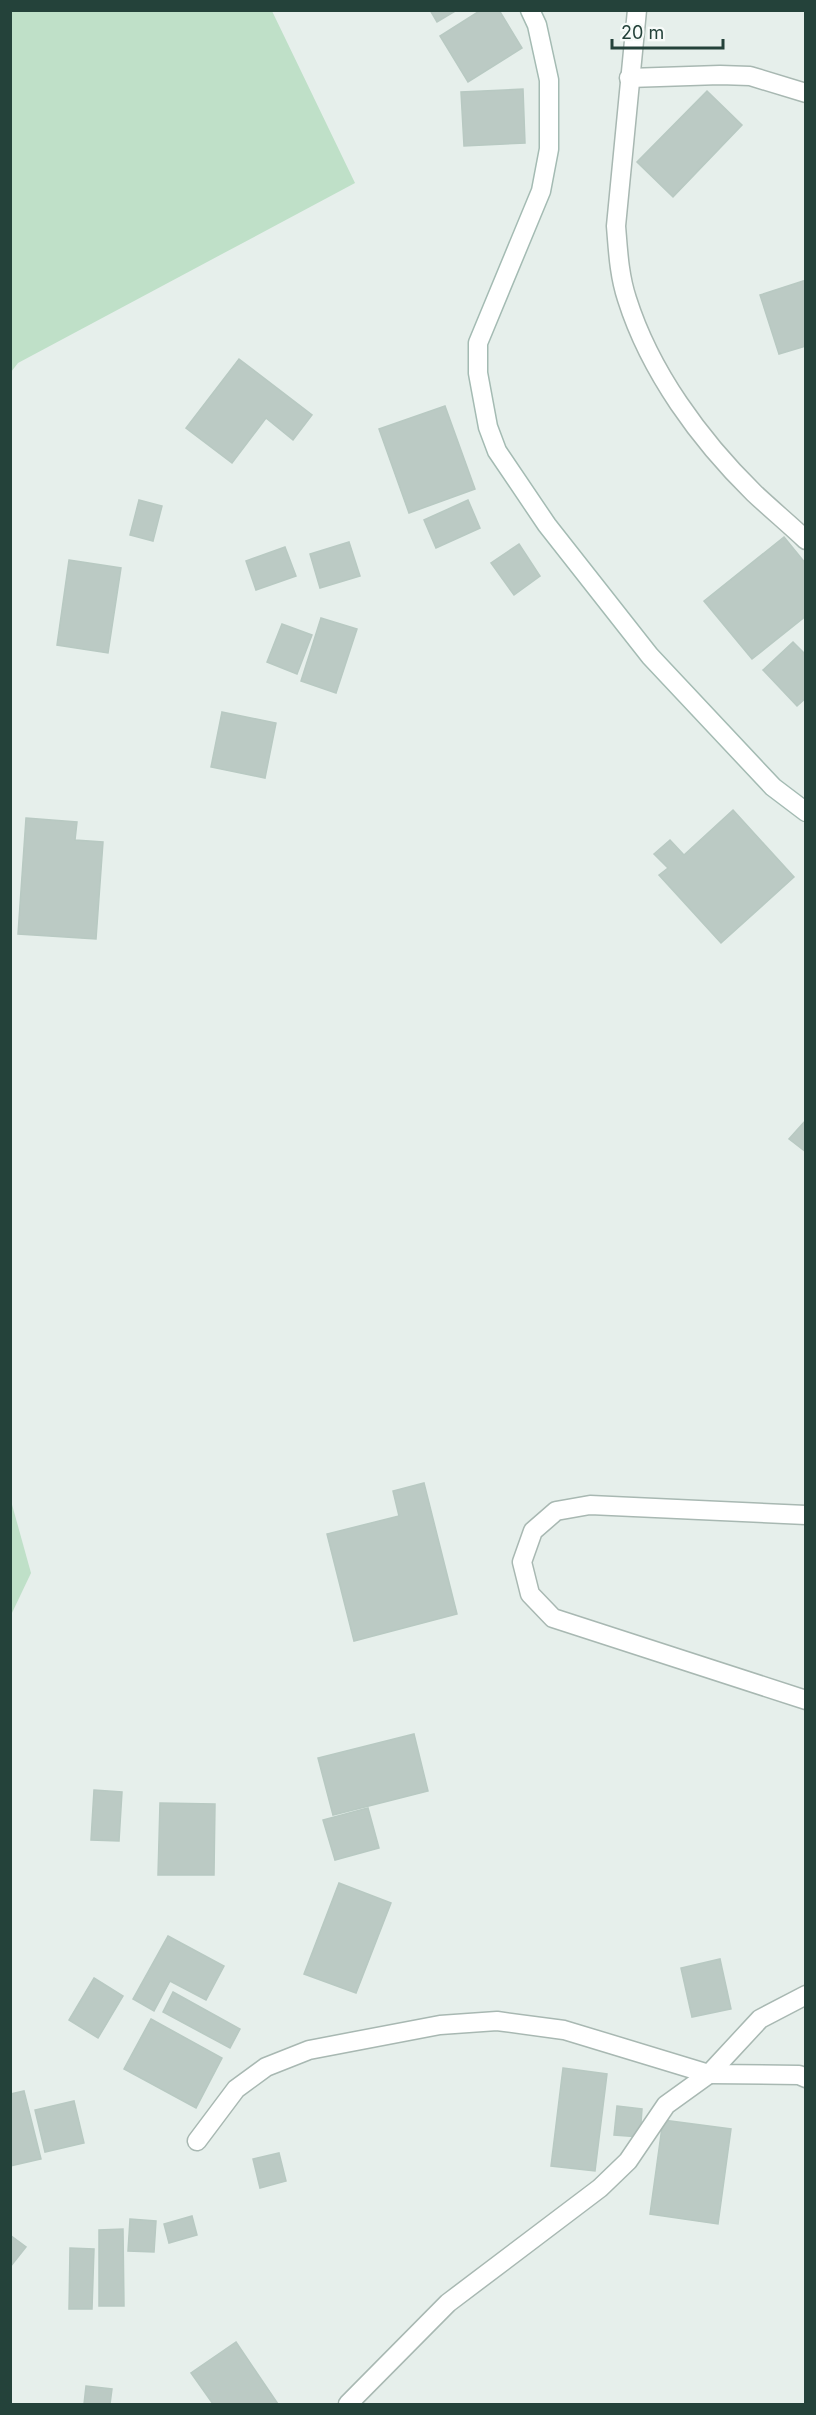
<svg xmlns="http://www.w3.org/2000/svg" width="816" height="2415" font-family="Inter,sans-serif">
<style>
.green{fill:#bfe0c8}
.building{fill:#bbcac4;stroke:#b8c9c2;stroke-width:1.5}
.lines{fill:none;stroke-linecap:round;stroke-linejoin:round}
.minor-casing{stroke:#a8b8b2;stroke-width:21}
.secondary-casing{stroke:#a4bbb3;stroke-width:21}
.minor{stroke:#fff;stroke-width:18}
.secondary{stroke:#fff;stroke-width:18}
</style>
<rect width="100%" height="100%" fill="#e6efeb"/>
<g class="green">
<path d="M11,10L272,11L355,183L18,363L11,372Z"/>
<path d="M11,1501L31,1573L11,1615H10Z"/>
</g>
<g class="building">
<path d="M430,10H457L437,22Z"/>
<path d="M481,10H499L522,48L468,82L440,36Z"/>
<path d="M523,89L525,143L464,146L461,92Z"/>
<path d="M707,91L742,125L673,197L637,162Z"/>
<path d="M806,280V346L779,354L760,295Z"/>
<path d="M239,359L312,415L293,440L266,418L232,463L186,428Z"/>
<path d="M445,406L475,489L409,513L379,429Z"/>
<path d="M139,500L162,506L153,541L130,535Z"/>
<path d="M468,500L480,528L436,548L424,520Z"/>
<path d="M784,537L806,564V616L752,659L704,601Z"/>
<path d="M349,542L360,576L320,588L310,554Z"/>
<path d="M519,544L540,576L514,595L491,563Z"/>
<path d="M285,547L296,576L256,590L246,561Z"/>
<path d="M69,560L121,568L108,653L57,645Z"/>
<path d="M321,618L357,629L336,693L301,681Z"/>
<path d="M282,624L312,635L297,674L267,662Z"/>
<path d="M793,642L806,655V698L797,706L763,670Z"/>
<path d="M222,712L276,723L265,778L211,767Z"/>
<path d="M733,810L794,877L721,943L659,875L668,868L654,854L670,840L684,855Z"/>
<path d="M26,818L77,822L75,840L103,842L96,939L18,934Z"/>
<path d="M806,1120V1152L789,1139Z"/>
<path d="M424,1483L457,1614L354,1641L327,1534L399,1516L393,1491Z"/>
<path d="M414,1734L428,1791L333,1815L318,1758Z"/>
<path d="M94,1790L122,1792L119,1841L91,1840Z"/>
<path d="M160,1803L215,1804L214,1875H158Z"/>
<path d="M368,1808L379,1848L335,1860L323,1820Z"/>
<path d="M339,1883L391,1903L356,1993L304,1974Z"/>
<path d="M168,1936L224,1966L206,2000L170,1981L154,2011L133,1999Z"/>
<path d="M720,1959L731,2009L692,2017L681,1968Z"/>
<path d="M94,1978L123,1996L98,2038L69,2020Z"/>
<path d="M173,1992L240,2029L230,2048L163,2012Z"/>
<path d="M151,2019L222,2058L196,2108L124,2069Z"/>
<path d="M563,2068L607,2074L595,2171L551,2166Z"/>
<path d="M24,2091L41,2159L10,2166V2094Z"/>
<path d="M74,2101L84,2143L45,2152L35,2110Z"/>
<path d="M617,2106L642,2109L640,2137L614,2135Z"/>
<path d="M663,2120L731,2129L718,2224L650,2214Z"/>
<path d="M279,2153L286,2181L260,2188L253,2159Z"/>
<path d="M192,2216L197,2235L169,2243L164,2224Z"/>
<path d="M130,2219L156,2221L154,2252L128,2251Z"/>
<path d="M123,2229L124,2306H99V2230Z"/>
<path d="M10,2235L26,2247L10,2267Z"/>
<path d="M70,2248L94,2249L92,2309H69Z"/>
<path d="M236,2342L278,2404H213L191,2373Z"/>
<path d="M86,2386L112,2389L110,2404H84Z"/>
</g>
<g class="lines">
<g class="minor-casing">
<g id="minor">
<path d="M637,10L616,226C618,250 619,275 627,299C650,372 700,440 754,493C771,509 789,524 806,540"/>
<path d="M629,78L720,75L750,76L806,93"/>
<path d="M806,1515L590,1505L556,1511L533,1531L522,1562L530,1594L553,1618L806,1700"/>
<path d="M197,2141L236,2089L266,2067L309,2050L440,2025L497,2021L564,2030L709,2074L799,2075L806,2078"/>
<path d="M348,2404L448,2303L600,2188L628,2161L666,2105L709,2074L760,2019L806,1995"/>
</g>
</g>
<g class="secondary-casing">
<path id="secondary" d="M530,10L537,25L549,80V149L541,191L478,343V373L488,427L497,451L547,525L650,656L773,787L806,812"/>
</g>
<use href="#minor" class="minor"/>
<use href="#secondary" class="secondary"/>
</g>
<rect width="816" height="2415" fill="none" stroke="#24423a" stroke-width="24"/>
<path d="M612 39v9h111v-9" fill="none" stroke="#24423a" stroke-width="3"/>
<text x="621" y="39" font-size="18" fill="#24423a" stroke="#f7fbf9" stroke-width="4.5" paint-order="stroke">20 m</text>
</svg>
